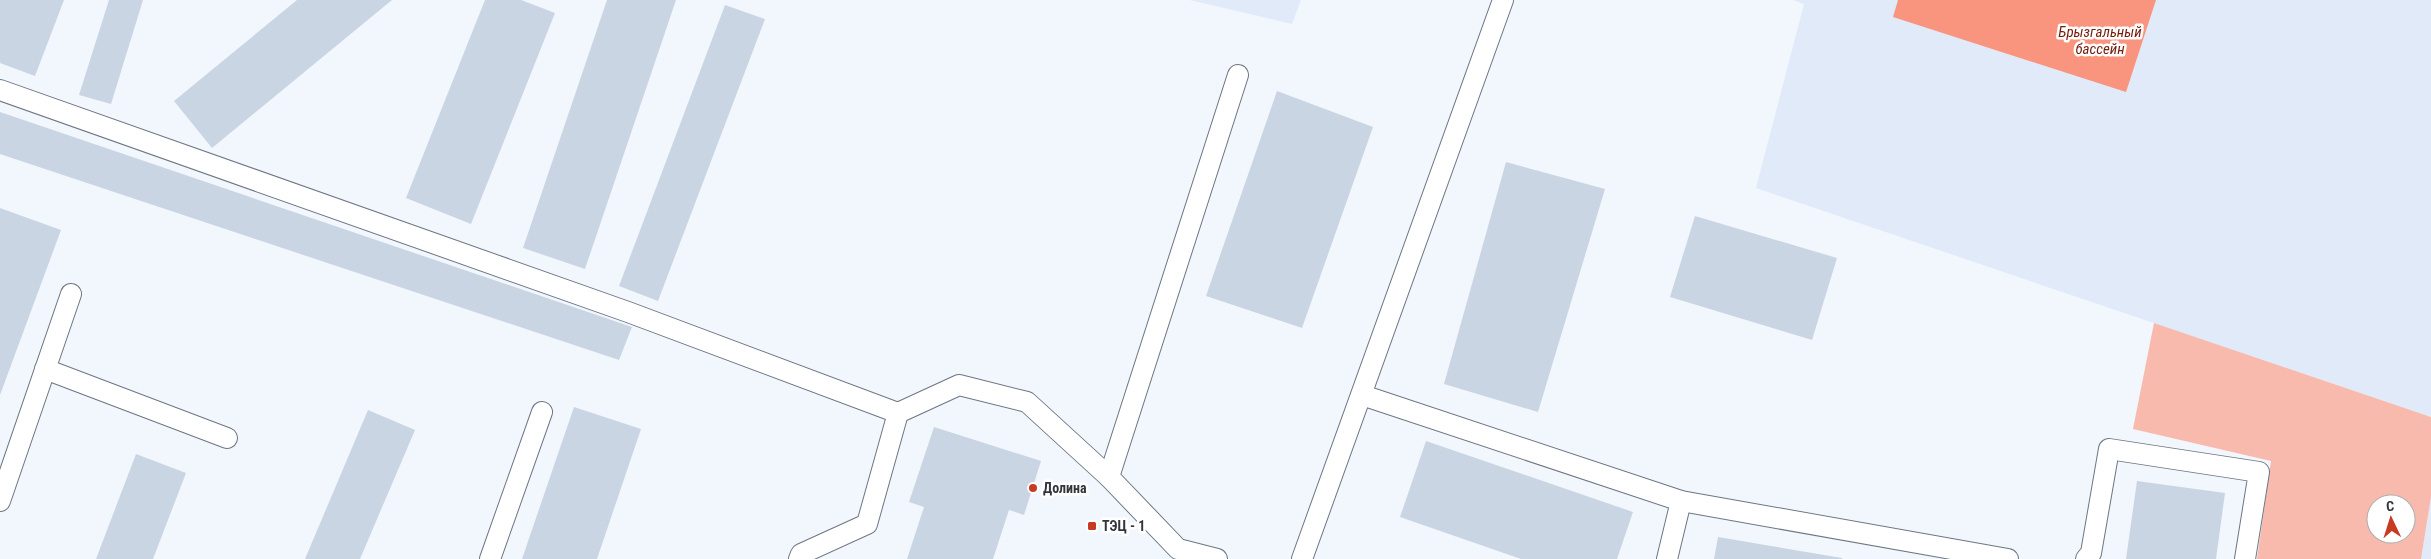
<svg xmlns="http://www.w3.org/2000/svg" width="2431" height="559" font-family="'Roboto Condensed',sans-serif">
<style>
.built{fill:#e1eaf8}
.green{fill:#f7baad;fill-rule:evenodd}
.water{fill:#f9947f}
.building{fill:#cad5e4}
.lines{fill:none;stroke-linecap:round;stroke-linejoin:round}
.service-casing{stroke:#6d7684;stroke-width:22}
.service{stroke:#fff;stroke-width:20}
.poi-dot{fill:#c63b22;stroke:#fff;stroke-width:2}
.labels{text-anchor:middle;stroke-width:5;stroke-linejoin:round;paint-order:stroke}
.poi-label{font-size:14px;font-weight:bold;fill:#32363c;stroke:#fff;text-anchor:start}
.water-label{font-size:15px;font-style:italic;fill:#751d0d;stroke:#fff}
</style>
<rect width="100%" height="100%" fill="#f2f6fd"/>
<g class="built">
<path d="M1190,0H1301L1292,24Z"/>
<path d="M1793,0H2431V417L1756,188L1804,4Z"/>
<path d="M2431,497V559H2421Z"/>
</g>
<path class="green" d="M2154,323L2431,417V497L2421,559H2257L2271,461L2133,429ZM2376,504H2406V534H2376Z"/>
<path class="water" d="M1898,0H2156L2126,92L1893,17Z"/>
<g class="building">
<path d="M0,0H64L35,76L0,63Z"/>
<path d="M109,0H143L111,104L79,95Z"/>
<path d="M297,0H392L212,148L174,101Z"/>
<path d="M485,0H521L555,13L471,224L406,198Z"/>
<path d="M607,0H676L585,269L523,248Z"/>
<path d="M725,5L765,19L658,301L619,286Z"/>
<path d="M1277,91L1373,127L1302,328L1206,296Z"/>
<path d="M0,112L632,327L619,360L0,154Z"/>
<path d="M1506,162L1605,189L1538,412L1444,384Z"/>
<path d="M0,208L61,230L0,395Z"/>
<path d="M1695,216L1837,258L1812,340L1670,297Z"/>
<path d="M574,407L641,429L597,559H522Z"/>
<path d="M368,410L415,430L360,559H305Z"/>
<path d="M934,427L1041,461L1024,515L1009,510L993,559H907L924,507L909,502Z"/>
<path d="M1426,441L1633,512L1617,559H1521L1400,517Z"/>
<path d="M136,454L186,473L153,559H96Z"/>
<path d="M2137,481L2225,493L2216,559H2126Z"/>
<path d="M1718,537L1842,558V559H1714Z"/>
</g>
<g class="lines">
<g class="service-casing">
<g id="service">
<path d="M0,90L628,312L898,413"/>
<path d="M45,369L227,438"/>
<path d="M1362,395L1681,501L2008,559"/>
<path d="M0,501L71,294"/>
<path d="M490,559L542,412"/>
<path d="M799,559L801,554L867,524L898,413L959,385L1027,402L1109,477"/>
<path d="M1217,559L1178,549L1109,477L1238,75"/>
<path d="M1302,559L1503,0"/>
<path d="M1667,559L1681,501"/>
<path d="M2086,559L2091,553L2109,449L2259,472L2245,559"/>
</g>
</g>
<use href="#service" class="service"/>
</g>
<g class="poi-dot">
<circle cx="1033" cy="488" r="5"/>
<rect x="1087" y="521" width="10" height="10" rx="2.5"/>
</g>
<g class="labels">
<g class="poi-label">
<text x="1043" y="493">Долина</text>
<text x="1102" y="531">ТЭЦ - 1</text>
</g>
<g class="water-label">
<text x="2100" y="37">Брызгальный<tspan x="2100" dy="17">бассейн</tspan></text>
</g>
</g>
<g transform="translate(2391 519) rotate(356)"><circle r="24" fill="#ffffff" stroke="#adafb1"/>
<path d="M0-4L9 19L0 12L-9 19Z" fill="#c63b22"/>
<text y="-8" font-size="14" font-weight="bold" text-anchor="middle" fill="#32363c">С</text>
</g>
</svg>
